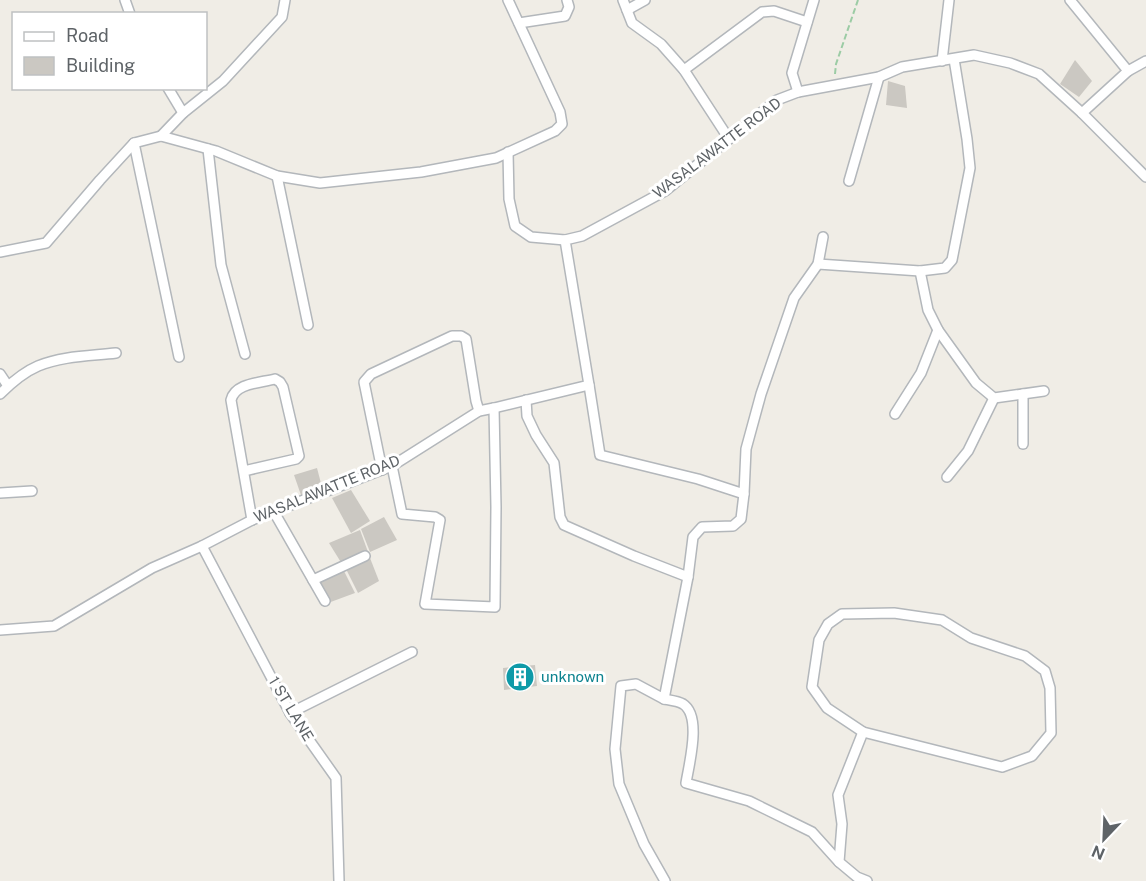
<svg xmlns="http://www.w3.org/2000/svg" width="1146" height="881" font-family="'Public Sans',sans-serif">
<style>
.building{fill:#cbc8c2}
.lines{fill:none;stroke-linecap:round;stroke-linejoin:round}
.minor-casing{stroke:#b3b7bb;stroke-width:12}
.path{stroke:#9ccca5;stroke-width:2;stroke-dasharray:6 3;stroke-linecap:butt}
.minor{stroke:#fff;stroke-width:9}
.labels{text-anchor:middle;stroke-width:6;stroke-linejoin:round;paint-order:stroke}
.street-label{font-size:15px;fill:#5e6367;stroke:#fff}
.culture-label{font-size:15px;fill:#0d838f;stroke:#fff;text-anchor:start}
</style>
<rect width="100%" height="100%" fill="#f0ede6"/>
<g class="building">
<path d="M1075,60L1092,81L1079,97L1060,84Z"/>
<path d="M888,81L905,86L907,108L886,105Z"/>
<path d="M317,468L323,491L302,498L294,475Z"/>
<path d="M351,490L370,521L351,533L332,498Z"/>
<path d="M384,517L397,540L370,552L361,529Z"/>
<path d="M360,530L368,552L342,564L329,543Z"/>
<path d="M370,558L379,581L358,593L346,569Z"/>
<path d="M343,569L355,593L328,603L318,581Z"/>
<path d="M535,665L537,686L504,690L503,668Z"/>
</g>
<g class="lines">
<g class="minor-casing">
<g id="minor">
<path d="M125,0L130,14"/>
<path d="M623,0L632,23L661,44L684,70L729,139"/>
<path d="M1070,0L1128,71"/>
<path d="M627,10L645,0"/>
<path d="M519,23L565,16L569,7L567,0"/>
<path d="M942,61L949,0"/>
<path d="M684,70L762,12L774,11L807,22"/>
<path d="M168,88L183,113"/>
<path d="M798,92L792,73L814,0"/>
<path d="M1082,113L1146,177"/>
<path d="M161,136L183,113L223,81L282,17L285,0"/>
<path d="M134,143L179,357"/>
<path d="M208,149L221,265L245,354"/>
<path d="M508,152L509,199L515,226L531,237L565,240"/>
<path d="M277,176L308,325"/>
<path d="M849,181L879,77"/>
<path d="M0,252L46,243L100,180L134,143L161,136L216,151L277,176L320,183L421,172L496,158L555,131L562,124L560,112L508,0"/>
<path d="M818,264L920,271L945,268L952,260L970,168L967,139L954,59"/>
<path d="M920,271L928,310L938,330L976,383L994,398L1044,391"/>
<path d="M0,374L8,386"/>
<path d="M589,385L600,455L698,479L744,494L746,449L761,394L794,298L818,264L823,237"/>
<path d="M0,394C10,384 24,372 38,366C62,356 90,356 116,353"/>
<path d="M526,400L527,416L536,435L554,463L560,517L564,525L634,556L688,577"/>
<path d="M895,414L921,373L938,330"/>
<path d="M1023,444V394"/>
<path d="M392,466L402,514L435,517L440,520L425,604L495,607L496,507L494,408"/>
<path d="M382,470L364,382L371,374L452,336H461L466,339L476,401L479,411"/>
<path d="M244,471L296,459L299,456L283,387L280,382L275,379C260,383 235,383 231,400L252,520"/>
<path d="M947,477L968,451L994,398"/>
<path d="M0,493L32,491"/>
<path d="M274,512L325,601"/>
<path d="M202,546L290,713L336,778L339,881"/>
<path d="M313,580L365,556"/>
<path d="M894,613L942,620L971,638L1025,656L1045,671L1050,688L1051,733L1032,756L1002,767L863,732L827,708L812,687L819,640L828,624L842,614Z"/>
<path d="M0,630L54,626L152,568L202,546L252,520L392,466L479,411L494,408L589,385L565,240L582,236L665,191L777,100L798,92L879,77L902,67L974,55L1010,63L1039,74L1082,113L1128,71L1146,61"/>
<path d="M664,699C669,700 678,701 683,704C702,716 689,764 686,783L749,801L812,832L839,862"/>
<path d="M290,713L412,652"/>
<path d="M863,732L838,795L842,824L839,862L857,877L867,881"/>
<path d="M665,881L644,844L619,784L615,749L621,686L636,684L664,699L688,577L693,537L702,527L733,526L741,519L744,494"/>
</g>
</g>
<path class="path" d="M835,74L836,64L858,0"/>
<use href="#minor" class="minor"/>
</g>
<defs>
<g id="building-disc" transform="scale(1.5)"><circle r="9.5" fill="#0f9aa8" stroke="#fff"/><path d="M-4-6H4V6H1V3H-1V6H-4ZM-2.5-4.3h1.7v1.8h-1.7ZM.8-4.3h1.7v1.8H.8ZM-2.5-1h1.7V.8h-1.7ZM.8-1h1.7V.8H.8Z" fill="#fff"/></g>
</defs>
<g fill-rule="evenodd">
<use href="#building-disc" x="520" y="677"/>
</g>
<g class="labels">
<g class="street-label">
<text transform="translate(717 148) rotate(-37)" y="5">WASALAWATTE ROAD</text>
<text transform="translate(327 489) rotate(-22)" y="5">WASALAWATTE ROAD</text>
<text transform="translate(291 709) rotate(59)" y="5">1 ST LANE</text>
</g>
<g class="culture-label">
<text x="541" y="682">unknown</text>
</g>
</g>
<rect x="12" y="12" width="195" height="78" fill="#ffffff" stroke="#bfc1c2" stroke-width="1.5"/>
<rect x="24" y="32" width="30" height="9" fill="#ffffff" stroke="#bfc1c2" stroke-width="1.5"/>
<text x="66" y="42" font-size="18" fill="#5e6367">Road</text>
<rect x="24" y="57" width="30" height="18" fill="#cbc8c2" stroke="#bfc1c2" stroke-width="1.5"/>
<text x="66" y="72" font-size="18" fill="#5e6367">Building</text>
<g transform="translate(1104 839) rotate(203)" stroke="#ffffff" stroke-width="4.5" paint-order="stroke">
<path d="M0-4.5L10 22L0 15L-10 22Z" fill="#5e6367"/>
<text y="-9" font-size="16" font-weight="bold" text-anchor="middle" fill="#5e6367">N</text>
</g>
</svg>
